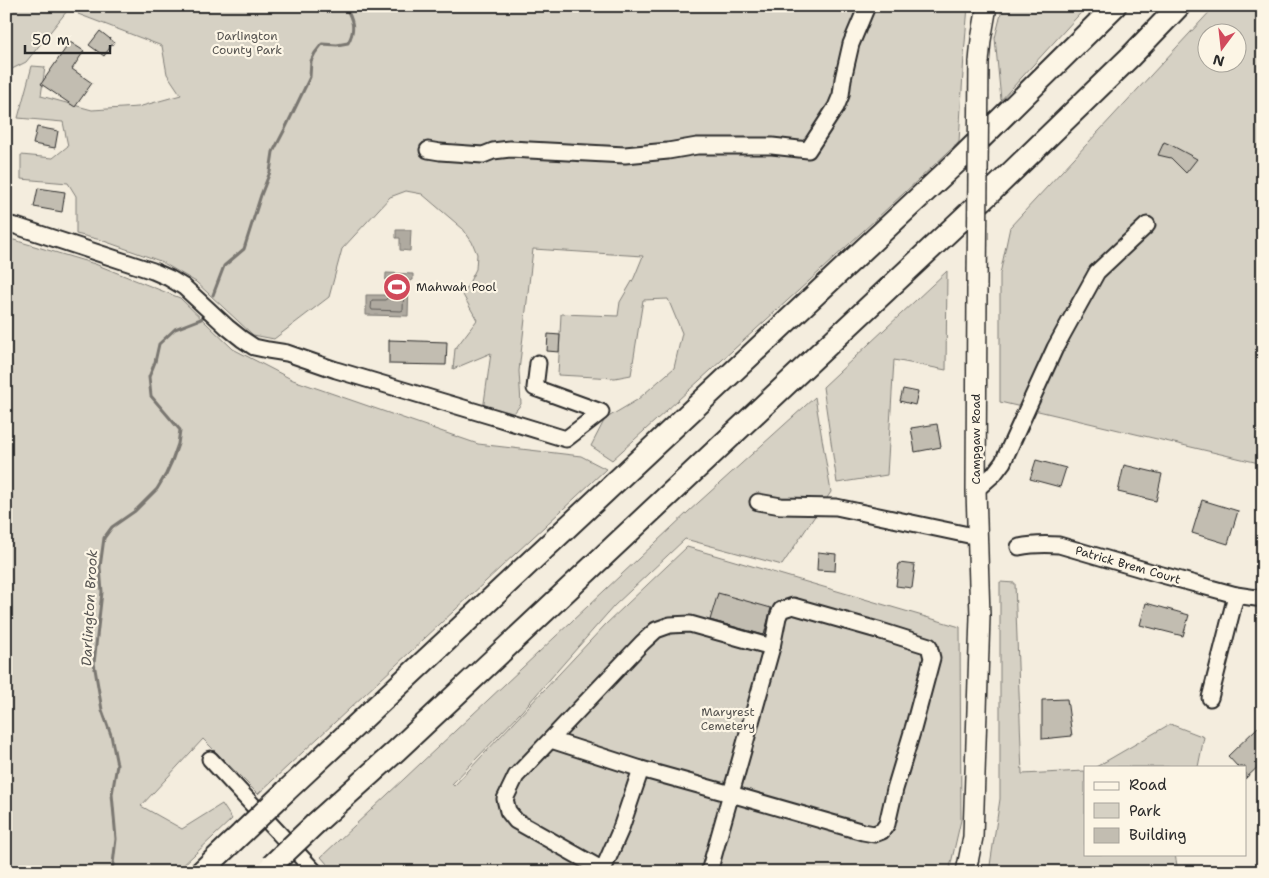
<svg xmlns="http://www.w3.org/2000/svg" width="1269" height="878" font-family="'Shantell Sans',sans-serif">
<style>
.green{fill:#d6d1c4;stroke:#807e78;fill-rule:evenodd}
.water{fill:#afaaa0;stroke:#7a7771}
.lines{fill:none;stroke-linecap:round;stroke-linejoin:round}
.shore{stroke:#605e5a;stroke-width:1}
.stream{stroke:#7a7771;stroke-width:3}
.building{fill:#c2bdb1;stroke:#2b2b2b}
.minor-casing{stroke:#2b2b2b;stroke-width:19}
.major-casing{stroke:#2b2b2b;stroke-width:22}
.highway-casing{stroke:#2b2b2b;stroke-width:25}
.minor{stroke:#fcf5e5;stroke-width:15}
.major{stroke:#fcf5e5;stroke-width:19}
.highway{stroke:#fcf5e5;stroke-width:21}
.major-bridge-casing{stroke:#2b2b2b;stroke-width:22;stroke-linecap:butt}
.highway-bridge-casing{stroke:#2b2b2b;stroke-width:25;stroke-linecap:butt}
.major-bridge{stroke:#fcf5e5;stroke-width:19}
.highway-bridge{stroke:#fcf5e5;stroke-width:21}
.labels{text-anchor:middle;stroke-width:4.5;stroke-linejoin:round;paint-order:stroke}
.park-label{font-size:12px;fill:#565451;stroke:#fcf5e5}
.poi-label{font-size:12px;fill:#2b2b2b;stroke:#fcf5e5;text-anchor:start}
.street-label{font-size:12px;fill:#2b2b2b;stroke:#fcf5e5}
.water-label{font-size:14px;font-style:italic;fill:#595754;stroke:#fcf5e5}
</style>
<rect width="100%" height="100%" fill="#f4edde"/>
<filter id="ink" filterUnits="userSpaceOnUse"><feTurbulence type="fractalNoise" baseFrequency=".02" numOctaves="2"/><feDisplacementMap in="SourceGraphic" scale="10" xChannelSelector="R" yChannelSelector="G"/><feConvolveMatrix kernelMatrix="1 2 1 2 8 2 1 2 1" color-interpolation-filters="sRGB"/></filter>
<g filter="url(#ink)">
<g class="green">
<path d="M6,6H71L26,62L6,72Z"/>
<path d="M83,6H968L964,55L959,142L820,271L612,460L591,446L605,419L637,400L674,368L682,333L668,299L643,300L631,375L615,378L558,375L561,314L618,316L620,302L634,278L643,256L533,249L519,371L521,404L511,417L483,410L491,353L453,369L455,349L477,320L463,295L476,269L477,254L472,242L463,229L422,194L406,191L390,197L342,249L329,297L274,339L253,335L196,282L160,261L101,240L76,234V196L68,183L21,179V155L53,158L68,146L63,122L18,118L32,66L45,67L41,96L92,110L138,107L181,95L167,74L162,46L78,14Z"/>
<path d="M1003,6H1087L1001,100L995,38Z"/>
<path d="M1215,6H1263V464L1000,402V274L1010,227ZM1206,32H1236V62H1206Z"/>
<path d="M14,240L95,264L180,298L233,349L293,380L478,444L581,456L606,469L258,794L203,739L141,806L182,829L222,804L232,819L176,872H6V241Z"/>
<path d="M947,271L946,370L894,360L887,475L837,483L823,387Z"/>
<path d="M815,397L831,492L782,565L685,539L614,606L522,711L452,784L454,786L605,625L687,547L960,627L961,820L949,872H334L321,857L688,512Z"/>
<path d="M1000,582L1015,583L1022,774L1085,771V854H1175L1178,872H989L1000,799Z"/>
<path d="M1170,724L1204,737L1198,767H1096Z"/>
</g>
<g class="water">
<path d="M396,230H411L410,251L400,250V238H396Z"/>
<path d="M386,273L413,274V280L409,281L408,316L366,315V295H385Z"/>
</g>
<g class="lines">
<path class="shore" d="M393,278H402L404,280L403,310L401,311L372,310L371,308L372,300H385L389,297L391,280Z"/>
<g class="stream">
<path d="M213,295L224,266L244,249L261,195L270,172L273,152L285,129L310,77L311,61L315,53L322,44L337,45L348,43C356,29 353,20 345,6"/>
<path d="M112,872L116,839L112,794L117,765L111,735L102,710L94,663L102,592L100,567L104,538L112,527L135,511L157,489L166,474L172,461L178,444L180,430L151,396L149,377L155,362L159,344L175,329L201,319L203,317"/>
</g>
</g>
<g class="building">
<path d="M100,31L114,42L104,56L89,45Z"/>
<path d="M70,42L84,51L72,69L92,83L75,107L41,84Z"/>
<path d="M37,127L58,131L55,148L33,144Z"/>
<path d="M1164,142L1171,145L1197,159L1186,173L1171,158L1158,155Z"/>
<path d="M38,188L65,192L62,212L34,207Z"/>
<path d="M548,334L560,335L559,352L547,351Z"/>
<path d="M389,340L447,342L446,365L389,364Z"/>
<path d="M903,389L918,392L915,405L900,401Z"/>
<path d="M937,424L941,447L915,452L911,428Z"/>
<path d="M1036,460L1066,468L1060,487L1030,479Z"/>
<path d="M1124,465L1162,474L1156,501L1118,492Z"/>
<path d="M1202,500L1238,511L1228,544L1192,533Z"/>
<path d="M818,552L836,554L835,571L817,570Z"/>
<path d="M899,563L915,565L912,588L896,586Z"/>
<path d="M718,593L771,608L764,635L710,620Z"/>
<path d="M1146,603L1189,615L1183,636L1140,625Z"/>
<path d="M1067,699L1072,736L1042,739V700Z"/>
<path d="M1258,727L1263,731V762L1245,779V767H1238L1228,756Z"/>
</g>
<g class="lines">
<g class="minor-casing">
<g id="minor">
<path d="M428,150L440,152L483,155L493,151L510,149L625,155L668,151L697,146H772L808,150L836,107L841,95L843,79L851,44L867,6"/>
<path d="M6,224L16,226L153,271L169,278L184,287L227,327L242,339L254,347L268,350L287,353L336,370L494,417L566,439L601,412L535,388L538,363"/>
<path d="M976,490L994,474L1003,462L1055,348L1097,272L1147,225"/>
<path d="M758,502L781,506L836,507L978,537"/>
<path d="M1019,547C1033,544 1045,544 1059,545L1155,573L1236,595L1263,599"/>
<path d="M1210,698L1236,595"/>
<path d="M551,740L641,769L731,794L863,832L874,834L882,831L887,824L895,789L913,729L932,658L929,646L881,631L793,606L781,610L778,617L772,647"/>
<path d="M210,759L315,872"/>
<path d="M603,870L516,821L508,811L505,799L516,776L642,643L656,630L670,625L690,624L772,647L709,872"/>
<path d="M602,872L620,831L641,769"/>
</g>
</g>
<g class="major-casing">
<g id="major">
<path d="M979,62L981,40L987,6"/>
<path d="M966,872L973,837L980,616L976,490L977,286"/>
</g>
</g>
<g class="highway-casing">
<g id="highway">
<path d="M286,791L959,160L1115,6"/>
<path d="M316,823L396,751L990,193L1130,57L1179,6"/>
<path d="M201,872L242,833"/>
</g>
</g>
<use href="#minor" class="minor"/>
<use href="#major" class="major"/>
<use href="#highway" class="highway"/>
<g class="major-bridge-casing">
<path id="major-bridge" d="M977,286L979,62"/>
</g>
<g class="highway-bridge-casing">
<g id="highway-bridge">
<path d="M242,833L286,791"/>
<path d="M272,865L316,823"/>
</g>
</g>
<use href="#major-bridge" class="major-bridge"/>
<use href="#highway-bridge" class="highway-bridge"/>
</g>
</g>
<defs>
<g id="stadium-disc" transform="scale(1.4375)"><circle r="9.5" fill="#d1495b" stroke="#fcf5e5"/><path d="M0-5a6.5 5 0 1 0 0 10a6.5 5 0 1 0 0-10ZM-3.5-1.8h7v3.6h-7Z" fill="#fff"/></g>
</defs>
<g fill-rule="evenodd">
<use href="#stadium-disc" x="397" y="287"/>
</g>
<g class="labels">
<g class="park-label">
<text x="247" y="40">Darlington<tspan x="247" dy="14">County Park</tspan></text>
<text x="728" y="716">Maryrest<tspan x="728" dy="14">Cemetery</tspan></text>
</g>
<g class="poi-label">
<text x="416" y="291">Mahwah Pool</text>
</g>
<g class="street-label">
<text transform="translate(976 439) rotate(-90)" y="4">Campgaw Road</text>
<text transform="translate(1128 565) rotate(16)" y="4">Patrick Brem Court</text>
</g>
<g class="water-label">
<text transform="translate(89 608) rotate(-87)" y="5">Darlington Brook</text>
</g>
</g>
<rect width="1269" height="878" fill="none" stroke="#fcf5e5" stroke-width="25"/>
<rect x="12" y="12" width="1244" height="853" fill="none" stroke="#2b2b2b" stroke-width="2" filter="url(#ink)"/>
<rect x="1084" y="766" width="162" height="90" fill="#fcf5e5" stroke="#a8a49b"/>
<rect x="1094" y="782" width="25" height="8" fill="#fcf5e5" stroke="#a8a49b"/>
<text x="1129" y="790" font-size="15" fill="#2b2b2b">Road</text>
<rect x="1094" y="803" width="25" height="15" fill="#d6d1c4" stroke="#a8a49b"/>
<text x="1129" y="816" font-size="15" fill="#2b2b2b">Park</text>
<rect x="1094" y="828" width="25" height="15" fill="#c2bdb1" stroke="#a8a49b"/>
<text x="1129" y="840" font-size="15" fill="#2b2b2b">Building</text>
<g transform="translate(1222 48) rotate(195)"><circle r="24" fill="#fcf5e5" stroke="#a8a49b"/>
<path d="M0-4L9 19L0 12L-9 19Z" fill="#d1495b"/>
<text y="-8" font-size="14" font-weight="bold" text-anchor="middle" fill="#2b2b2b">N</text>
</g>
<path d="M25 45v8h85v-8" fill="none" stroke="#2b2b2b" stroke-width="2.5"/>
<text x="32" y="45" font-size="15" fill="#2b2b2b" stroke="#fcf5e5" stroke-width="4" paint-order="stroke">50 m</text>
</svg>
